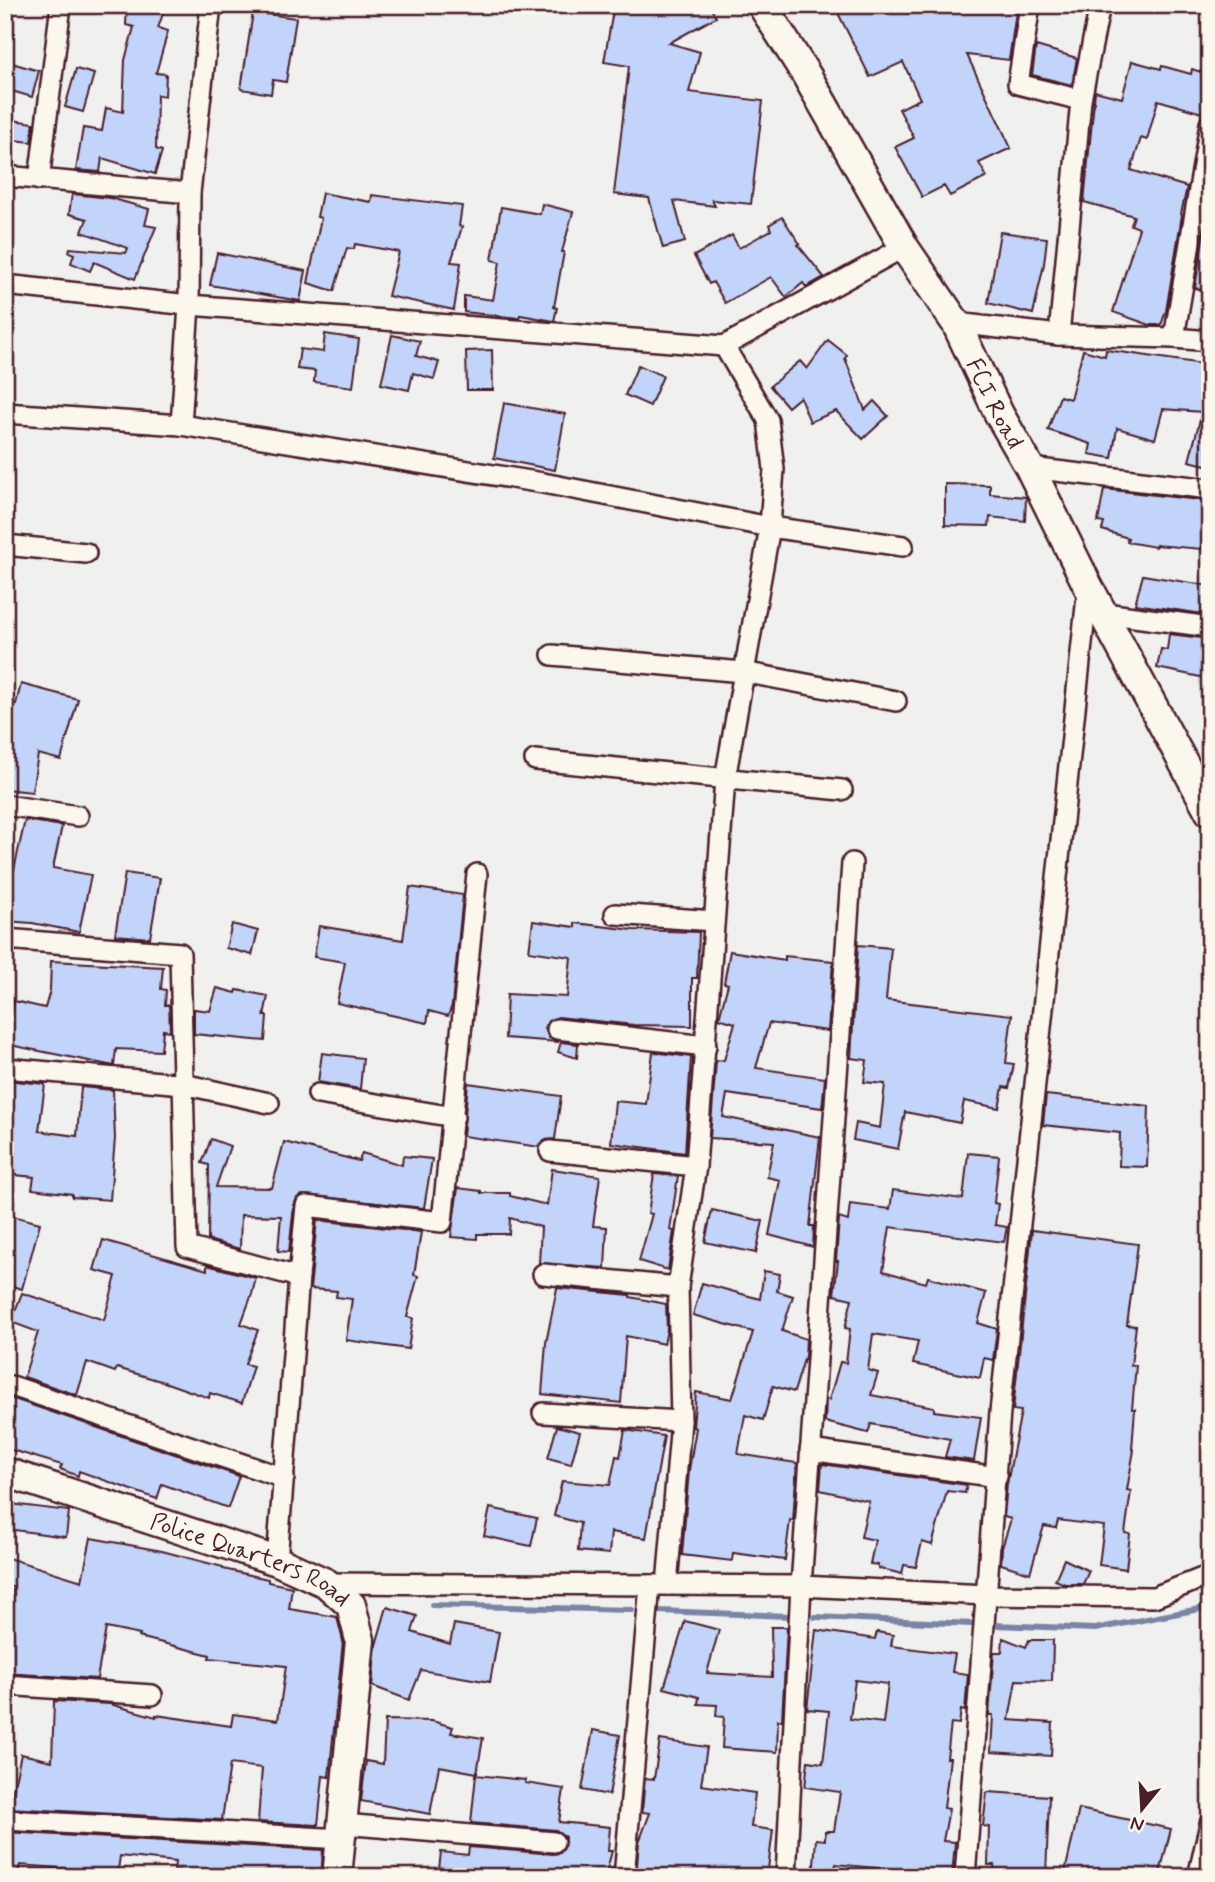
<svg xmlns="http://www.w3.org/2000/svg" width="1215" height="1882" font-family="Mynerve,sans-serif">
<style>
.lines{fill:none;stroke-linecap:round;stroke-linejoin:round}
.stream{stroke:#7a85a5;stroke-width:6}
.building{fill:#c3d4fa;stroke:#4a1f2b;stroke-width:2;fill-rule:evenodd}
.street-casing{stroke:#4a1f2b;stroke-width:24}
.secondary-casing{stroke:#4a1f2b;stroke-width:33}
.street{stroke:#fbf7ec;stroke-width:19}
.secondary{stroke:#fbf7ec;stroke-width:28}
.labels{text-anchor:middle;stroke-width:5;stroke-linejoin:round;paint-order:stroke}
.street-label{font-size:24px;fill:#4a1f2b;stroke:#fbf7ec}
</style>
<rect width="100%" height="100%" fill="#f0f0ef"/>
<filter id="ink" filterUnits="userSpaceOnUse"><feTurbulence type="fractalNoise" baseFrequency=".0143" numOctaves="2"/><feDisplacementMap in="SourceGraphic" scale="14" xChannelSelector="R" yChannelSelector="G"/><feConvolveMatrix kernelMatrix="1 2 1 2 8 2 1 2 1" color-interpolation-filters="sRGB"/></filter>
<g filter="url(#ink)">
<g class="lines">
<g class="stream">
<path d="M432,1605L632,1610"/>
<path d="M658,1611L790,1616"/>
<path d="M815,1617L973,1624"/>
<path d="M994,1625L1095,1629L1210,1607"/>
</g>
</g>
<g class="building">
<path d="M127,5H166L158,28L168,31L156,73L166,74L165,96L157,95L156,149L162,151L155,174L102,158L100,172L76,170L83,128L102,131L106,108L123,112L125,60L134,27L126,25Z"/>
<path d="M614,5H709L716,17L669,43L700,52L689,92L763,101L751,204L712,200L715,206L674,201L685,242L663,248L649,198L614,194L629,66L604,62Z"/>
<path d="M834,5H1017L1009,60L967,55L1011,148L979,163L987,177L950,196L944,186L922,197L895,147L914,138L899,109L920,99L903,62L870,77Z"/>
<path d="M253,12L296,18L286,82L273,80L271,94L241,89Z"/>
<path d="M1036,46L1077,58L1072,85L1032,75Z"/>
<path d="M5,61L39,71L32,97L5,89Z"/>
<path d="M1132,61L1161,69L1162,66L1191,74L1192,69L1210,75V89L1202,113L1158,100L1147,140L1141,138L1131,170L1187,187L1181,214L1182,215L1166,311L1161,325H1150L1113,312L1139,228L1131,225L1134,216L1084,202L1095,91L1122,98Z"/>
<path d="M76,69L94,74L83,112L65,107Z"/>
<path d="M5,119L34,123L31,142L5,139Z"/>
<path d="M322,193L371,202L372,195L462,206L459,226L462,227L451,262L461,263L454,310L388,296L399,252L355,244L354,249L347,248L334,291L308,283L321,218L317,217Z"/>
<path d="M72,194L110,198L149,209L145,225L156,227L135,279L94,262L90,271L71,263L74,254L69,252L70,248L126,253L128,248L82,232L87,219L69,214Z"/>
<path d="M542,204L573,212L562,252H564L554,307L557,308L554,321L520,315L519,318L464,312V296L493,300L500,262L492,260L501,207L540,214Z"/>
<path d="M782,217L800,244L798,245L824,277L806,287L803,283L786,297L771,277L725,303L713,282L709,284L694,256L732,235L739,248L771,230L769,225Z"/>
<path d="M1206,220L1210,221V292L1195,288Z"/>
<path d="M1000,232L1047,238L1044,264L1033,314L988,303Z"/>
<path d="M217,253L306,271L300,301L210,285Z"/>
<path d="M325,334L359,339L353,387L314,382L315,371L297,369L300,349L323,352Z"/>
<path d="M392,335L420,341L416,356L439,362L434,379L413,373L409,390L381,384Z"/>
<path d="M828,340L847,355L845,358L865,410L874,401L888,416L863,439L836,411L810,422L800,397L788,407L770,386L800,361L807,369Z"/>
<path d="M492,350L493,390H467L466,351Z"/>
<path d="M1083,350L1105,356L1106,350L1210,365V466L1189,461L1202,412L1163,409L1155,439L1117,428L1112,458L1089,454L1091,444L1048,430L1060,396L1070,399Z"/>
<path d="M638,365L663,376L650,406L625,395Z"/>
<path d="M504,403L565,414L555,470L494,458Z"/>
<path d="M945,484L990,485V494L1026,497L1025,521L990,517L989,526L945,525Z"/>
<path d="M1104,489L1207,501L1202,549L1156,545L1155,547L1127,542L1128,538L1102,530L1104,523L1098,522Z"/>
<path d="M1143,575L1210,586V615L1135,604Z"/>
<path d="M1169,634L1210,639V679L1157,668L1161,649L1167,650Z"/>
<path d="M21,684L78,699L61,760L38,754L32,792L5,789V701L16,704Z"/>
<path d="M25,820L62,826L53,868L91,875L79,932L32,923L5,921V870H14Z"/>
<path d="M125,873L160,878L150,938L115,935Z"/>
<path d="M410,887L463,895L452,1005L448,1016L429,1011L427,1023L337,1003L345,962L314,957L319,926L403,940Z"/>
<path d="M533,921L575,927V923L633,930L699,932L697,978H692V1026L634,1025L558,1017L548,1021L545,1028L549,1038L559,1042L505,1038L507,994L567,997L571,957L529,951Z"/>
<path d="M232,924L258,931L252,955L226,948Z"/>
<path d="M858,945L891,948L886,1000L1012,1015L1006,1063L1014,1064L1009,1088L1003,1087L999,1108L964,1101L960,1123L905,1112L898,1149L853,1140L856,1123L880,1128L885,1084L864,1082L867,1060L851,1058Z"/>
<path d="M730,951L785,960V956L833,961L828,1031L769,1023L756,1068L825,1078L822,1108L727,1094L723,1117L820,1137L810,1226H814L813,1247L769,1235L780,1180L767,1177L774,1142L710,1138L716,1061L724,1060L735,1023L719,1018L728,984L724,983Z"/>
<path d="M51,961L163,967L161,989L166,990L165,1005H169L170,1031L163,1030L161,1051L116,1049L114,1066L5,1044L14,1001L45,1008L50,990Z"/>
<path d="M217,988L236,993L237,990L268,996L264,1016H267L265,1041L194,1034V1009L210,1011Z"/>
<path d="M561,1042L578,1044L577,1058L558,1052Z"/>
<path d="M653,1052L691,1057L685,1153L611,1143L615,1101L646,1104Z"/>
<path d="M322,1053L363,1058L360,1089L318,1082Z"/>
<path d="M5,1080L45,1084L39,1131L77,1136L81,1087L113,1090L115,1138L110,1200L72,1197V1194L32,1189L34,1177L5,1174Z"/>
<path d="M468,1083L561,1096L555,1139L544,1140L539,1147L463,1136Z"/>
<path d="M1046,1095L1149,1106L1147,1167L1119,1166L1120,1133L1043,1125Z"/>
<path d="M211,1139L230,1146L216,1187L272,1188L284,1142L359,1161L362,1153L402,1165L403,1156L432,1159L424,1208L302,1195L297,1198L294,1205L289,1252L278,1251L281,1216L241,1215L240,1249L208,1240L209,1165L202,1163Z"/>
<path d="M968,1153L999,1156L994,1203L998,1204L995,1225L1007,1227L1004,1242L890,1227L883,1271L926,1283L928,1277L986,1293L978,1323L997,1329L993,1360L984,1358L980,1378L913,1364L918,1341L873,1334L868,1370L878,1373L871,1395L934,1407V1411L981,1417L974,1461L945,1457L950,1439L871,1424L868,1433L825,1422L826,1399L829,1400L840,1362L846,1363L850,1329L845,1328L852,1299L834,1295L838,1261H836L839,1218L848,1221L850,1204L890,1209L893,1190L963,1199Z"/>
<path d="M552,1169L600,1176L593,1226L607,1227L605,1268L539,1263L541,1227L510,1218L509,1234H477V1239L451,1237L458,1188L481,1191V1193H510V1196L547,1205Z"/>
<path d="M654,1174L678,1176L670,1230L674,1231L668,1270L639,1261L652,1214L648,1213Z"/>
<path d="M712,1210L763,1221L756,1253L705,1242Z"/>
<path d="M5,1214L40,1223L22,1289L5,1284Z"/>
<path d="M317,1220L421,1232L414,1275L418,1276L407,1317L413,1318L408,1349L346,1340L352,1299L336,1297L337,1291L310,1289Z"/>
<path d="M1032,1230L1138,1244L1127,1325L1136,1326L1131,1365H1136L1132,1409H1135L1132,1449L1134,1450L1127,1490L1131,1491L1125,1533L1130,1534L1126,1569L1099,1565L1104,1526L1058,1520L1056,1528L1044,1526L1030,1573L1001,1564L1002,1548L1011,1519L1004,1517L1007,1484L1021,1411L1013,1410Z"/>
<path d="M103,1240L207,1270V1265L256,1278L252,1294L241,1324L258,1330L245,1364L253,1366L242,1403L210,1393L209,1398L164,1382L117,1368L115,1372L87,1362L77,1395L24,1377L38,1332L11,1322L22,1293L104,1320L116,1276L94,1270Z"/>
<path d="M764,1271L780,1274L777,1291L793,1296L782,1331L806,1339L805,1356L794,1392L773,1386L763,1420L745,1415L738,1454L797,1463L793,1521L790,1520L785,1560L733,1553L732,1561L682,1555L689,1470L696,1428L693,1427L696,1392L732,1399L753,1332L693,1315L702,1283L760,1299Z"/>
<path d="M557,1288L630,1295V1297L666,1304L667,1330L664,1344L626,1336L621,1403L542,1394L546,1343Z"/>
<path d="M5,1396L239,1476L228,1508L162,1484L157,1499L79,1471L78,1476L60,1469L62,1465L5,1448Z"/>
<path d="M557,1426L580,1432L571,1464L548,1458Z"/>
<path d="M625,1430L664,1436L646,1538L611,1532L609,1554L578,1551L580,1523L554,1516L562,1481L610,1485L616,1456L620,1457Z"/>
<path d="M822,1464L967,1485L965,1493L947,1491L932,1545L922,1542L916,1567L904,1565L902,1574L878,1568V1565L870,1564L875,1540L861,1537L869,1501L820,1490Z"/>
<path d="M11,1504L69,1511L66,1537L7,1529Z"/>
<path d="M490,1508L537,1518L531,1546L484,1536Z"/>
<path d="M91,1538L162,1551L223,1567V1569L268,1579V1582L292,1587L289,1609L337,1617L343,1641L329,1777L323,1776L318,1825L258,1822L262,1768L230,1764L222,1820L9,1808L21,1754L52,1761L54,1701L110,1704L156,1717V1715L231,1726L233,1714L278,1720L286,1666L209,1658L210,1655L139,1637L140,1635L106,1628L97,1679L5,1673V1623L9,1624L13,1587L5,1586V1557L82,1581Z"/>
<path d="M1064,1559L1089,1571L1083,1584H1065L1055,1580Z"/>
<path d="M387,1607L417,1616L412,1632L450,1644L454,1624L499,1632L490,1682L421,1670L409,1700L372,1686L376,1645Z"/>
<path d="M685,1621L719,1630L707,1673L772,1677L771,1627H787L782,1720H778L777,1752L722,1748L724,1717L716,1716L717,1705L698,1704L699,1697L664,1688Z"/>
<path d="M816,1630L875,1639L877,1632L893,1635L891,1646L955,1654L952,1672L968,1674L965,1711L961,1710L959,1724L951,1723L947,1758H950L944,1808L949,1809L943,1841L955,1842L952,1877H904L906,1871L836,1864L833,1877H813L816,1839L825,1840V1831H834L840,1792L805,1787L808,1761L823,1763L829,1711L807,1709ZM855,1680L888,1684L883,1723L850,1719Z"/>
<path d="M1003,1638L1026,1647L1029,1640H1053L1052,1681L1016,1680L1009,1720L1053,1723L1051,1756L991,1752L993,1715H989L994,1652H1002Z"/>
<path d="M385,1720L432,1721L453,1727L451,1733L483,1738L477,1773L439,1766L430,1814L361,1801L366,1761L383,1764Z"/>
<path d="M593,1730L620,1735L609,1795L582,1790Z"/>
<path d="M660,1740L707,1747L701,1785L755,1793L751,1827L773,1830L767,1877H636L639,1842L650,1813L642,1812L645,1778L654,1779Z"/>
<path d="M476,1775L525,1780V1783L564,1789L559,1822L610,1827L608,1851H612L605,1877H438L441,1852L468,1855L469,1847L553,1854L560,1853L564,1848L565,1837L556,1830L471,1823Z"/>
<path d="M987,1792L1049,1796L1046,1877H995L994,1865H988L989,1827L983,1826Z"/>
<path d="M1079,1809L1171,1829L1159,1877H1064Z"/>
<path d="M5,1832L323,1850L321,1877H227L174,1870L175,1862L120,1856L117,1877H95L96,1874L72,1869L20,1865L17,1877H5Z"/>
</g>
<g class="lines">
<g class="street-casing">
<g id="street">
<path d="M1030,5L1018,84L1081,100"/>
<path d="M5,176L190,193L211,5"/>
<path d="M39,180L61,5"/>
<path d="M190,193L189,305L181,425L543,483L770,527L774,469L768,420L724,346"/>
<path d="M5,285L189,305L724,346L904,247"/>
<path d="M956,323L1059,335L1081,100L1100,5"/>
<path d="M1059,335L1174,338L1210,341"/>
<path d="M1174,338L1210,124"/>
<path d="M5,413L181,425"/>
<path d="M1030,468L1210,489"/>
<path d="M5,545L86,553"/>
<path d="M1104,613L1210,627"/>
<path d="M552,655L743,672L896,701"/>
<path d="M535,760L842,790"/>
<path d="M5,805L78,816"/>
<path d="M615,914L714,921"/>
<path d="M5,939L180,953L187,1247L299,1277L277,1561"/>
<path d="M557,1029L706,1046"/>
<path d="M5,1068L183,1084L269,1103"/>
<path d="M318,1094L454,1117"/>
<path d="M550,1151L696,1166"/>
<path d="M543,1274L678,1287"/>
<path d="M299,1277L306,1206L442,1222L477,874"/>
<path d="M12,1386L284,1478"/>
<path d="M543,1413L681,1421"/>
<path d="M810,1450L997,1477"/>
<path d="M326,1583L801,1586L852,863"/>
<path d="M667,1585L681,1421L678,1287L696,1166L725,779L770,527L903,546"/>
<path d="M5,1685L152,1695"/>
<path d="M5,1820L342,1839"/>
<path d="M343,1824L554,1842"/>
<path d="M624,1877L650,1585"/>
<path d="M786,1877L801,1586L987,1595L1154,1597L1210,1575"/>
<path d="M965,1877L1000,1412L1088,587"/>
<path d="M1198,1877L1210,1824"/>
</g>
</g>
<g class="secondary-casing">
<g id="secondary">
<path id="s1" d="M762,5L807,76L904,247L956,323L999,414L1030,468L1088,586L1210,812"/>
<path id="s2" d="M5,1472L277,1561L326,1583L351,1605L360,1640L337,1877"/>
</g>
</g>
<use href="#street" class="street"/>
<use href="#secondary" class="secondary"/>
</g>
</g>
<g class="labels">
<g class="street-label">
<text dy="8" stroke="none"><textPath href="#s1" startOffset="462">FCI Road</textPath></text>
<text dy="8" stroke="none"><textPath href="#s2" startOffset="261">Police Quarters Road</textPath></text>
</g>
</g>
<rect width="1215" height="1882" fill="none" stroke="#fbf7ec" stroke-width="28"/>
<rect x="14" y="14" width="1187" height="1854" fill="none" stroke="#4a1f2b" stroke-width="2.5" filter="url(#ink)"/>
<g transform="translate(1142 1809) rotate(198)" stroke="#fbf7ec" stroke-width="5" paint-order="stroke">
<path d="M0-5L12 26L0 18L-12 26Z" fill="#4a1f2b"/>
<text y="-10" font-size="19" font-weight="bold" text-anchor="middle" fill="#4a1f2b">N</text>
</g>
</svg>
